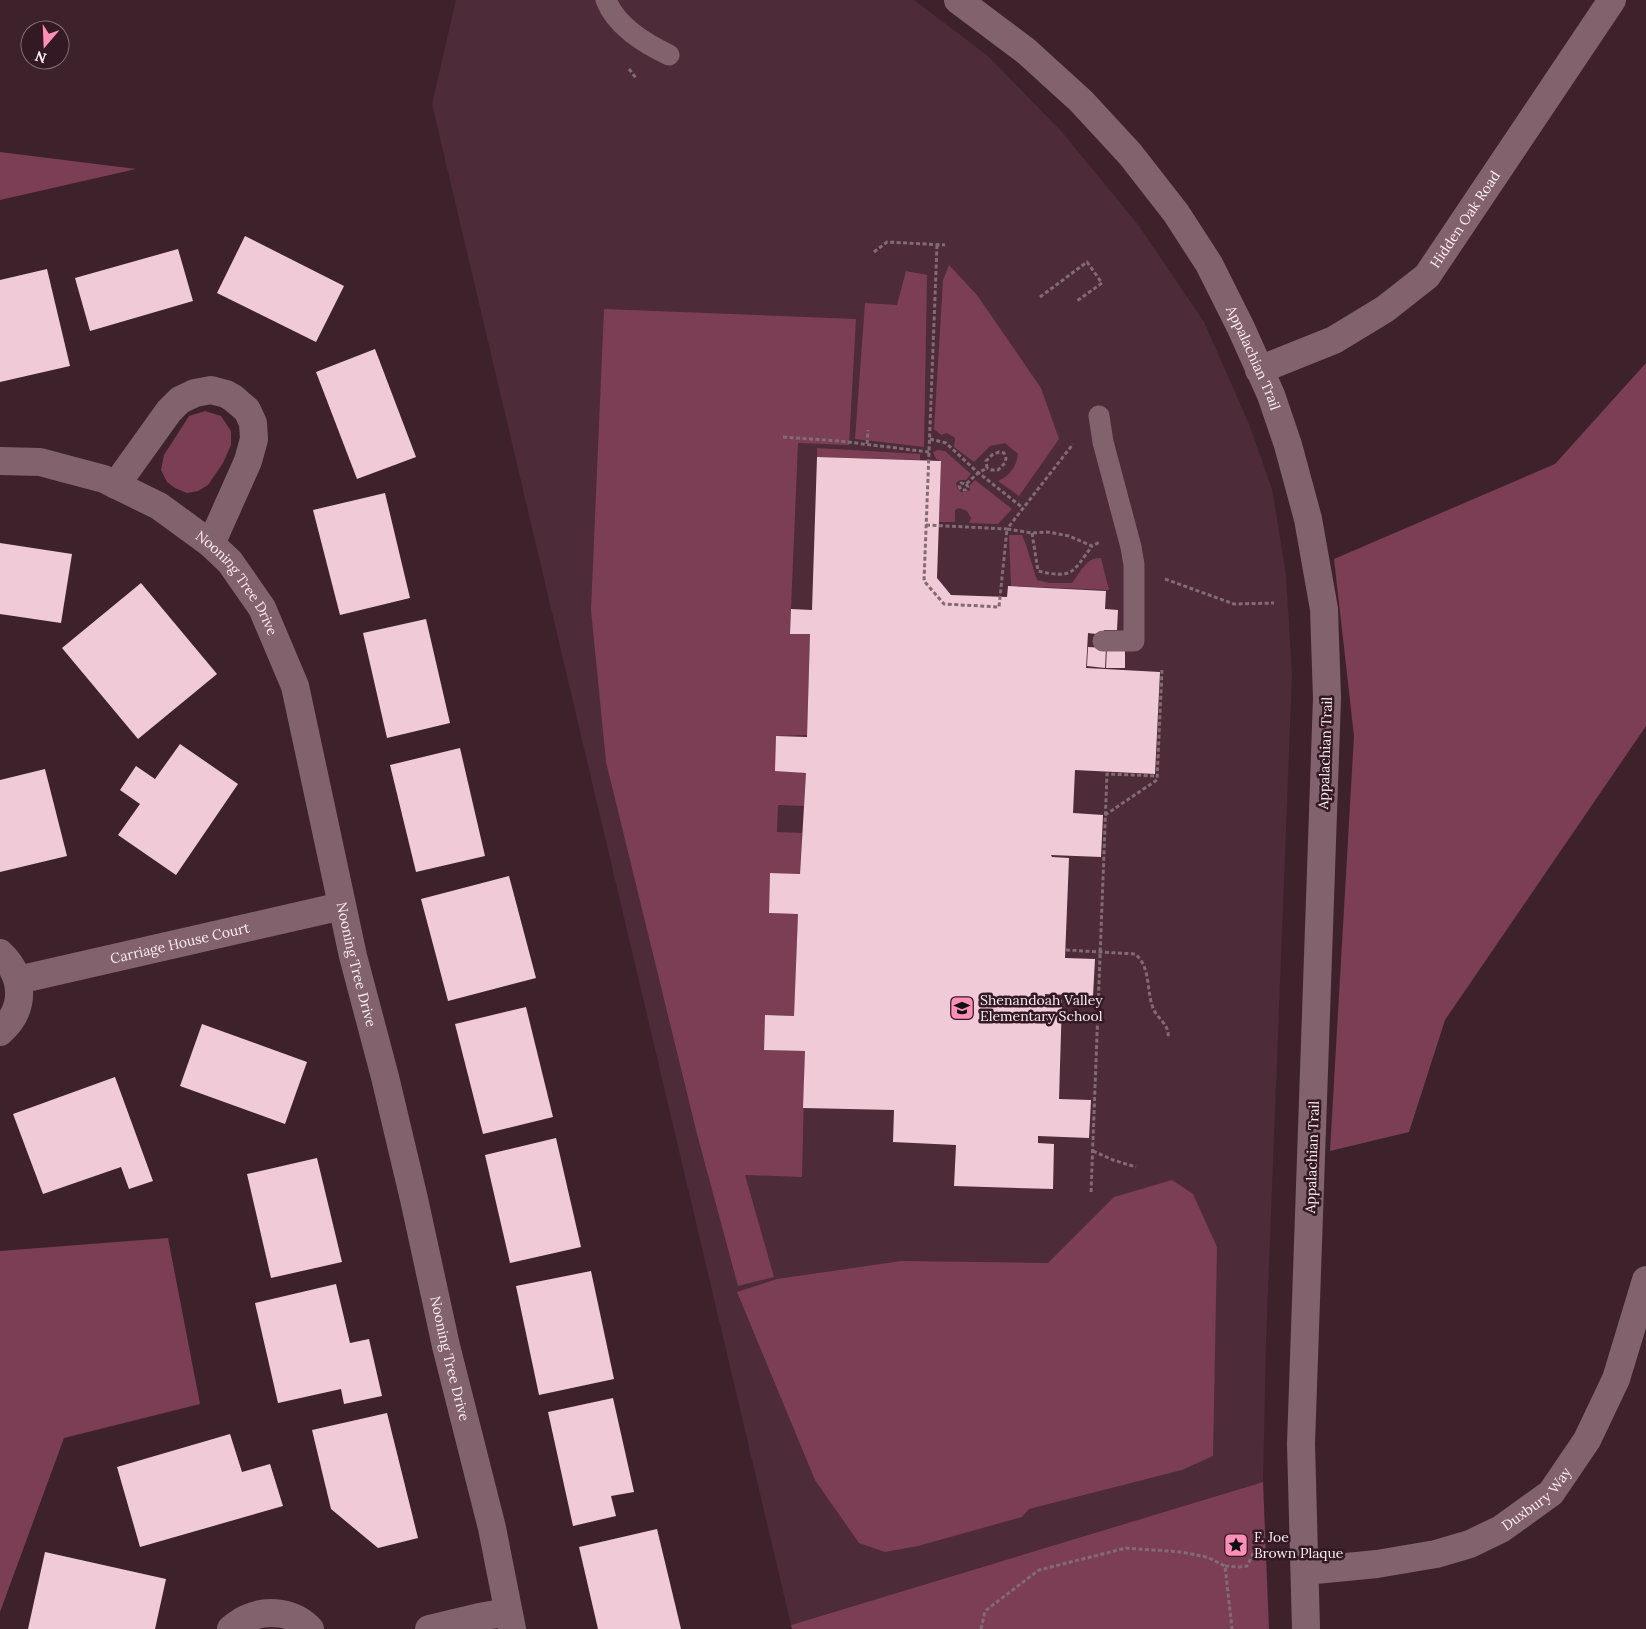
<svg xmlns="http://www.w3.org/2000/svg" width="1646" height="1629" font-family="Lora,serif">
<style>
.built{fill:#4d2b38}
.green{fill:#7b3e55}
.building{fill:#f0cbd7}
.lines{fill:none;stroke-linecap:round;stroke-linejoin:round}
.path{stroke:#826b73;stroke-width:3;stroke-dasharray:4 2.5;stroke-linecap:butt}
.service{stroke:#82626d;stroke-width:21}
.minor{stroke:#82626d;stroke-width:28}
.labels{text-anchor:middle;stroke-width:5;stroke-linejoin:round;paint-order:stroke}
.street-label{font-size:14px;fill:#fdedf2;stroke:#331923}
.poi-label{font-size:14px;fill:#fdedf2;stroke:#331923;text-anchor:start}
</style>
<rect width="100%" height="100%" fill="#3d222c"/>
<path class="built" d="M456,0H914L988,56L1062,132L1139,226L1204,322L1249,424L1272,489L1286,575L1292,674L1266,1343L1263,1482L791,1625L432,104Z"/>
<g class="green">
<path d="M0,152L136,169L0,200Z"/>
<path d="M949,265L977,295L1041,388L1059,439L1019,496L998,481C1010,475 1016,468 1018,454L1005,443L990,446L974,462L954,447L955,438L947,433L941,435L934,429L943,280Z"/>
<path d="M906,271L927,275L924,447L855,439L865,303L897,305Z"/>
<path d="M604,309L856,319L849,445L798,443L790,633L810,634L807,735L776,736L775,769L806,773L804,806L778,805L777,832L802,833L800,874L770,873L769,913L798,914L794,1016L765,1015L764,1050L805,1051L802,1177L745,1175L774,1277L738,1286L697,1134L606,762L591,610Z"/>
<path d="M1646,363V726L1445,1020L1409,1132L1330,1151L1354,736L1334,559L1555,464Z"/>
<path d="M205,411L221,416L231,431V445L223,463L208,485L198,491L187,493L175,488L167,482L161,470L164,455L189,416Z"/>
<path d="M817,448L920,454V460L817,457Z"/>
<path d="M938,450L945,451L971,474L966,480H960L956,483L957,488L961,492H966L970,490V485L975,480L1012,509L998,524L969,523L971,518L967,511L959,508L955,510V522H939L941,461L936,459L933,452Z"/>
<path d="M1009,535H1022L1025,542L1037,580L1049,583H1072C1080,573 1086,557 1101,558L1109,590L1011,586Z"/>
<path d="M1172,1180L1193,1194L1217,1247L1213,1456L1182,1470L1029,1509L1022,1517L918,1546L885,1552L859,1543L815,1480L737,1292L777,1279L901,1261L1048,1263L1114,1197Z"/>
<path d="M168,1238L200,1404L64,1438L0,1612V1251Z"/>
<path d="M1263,1482L1269,1629H792L791,1625Z"/>
</g>
<g class="building">
<path d="M245,236L344,286L316,342L217,293Z"/>
<path d="M178,249L193,301L90,331L75,278Z"/>
<path d="M47,269L70,366L0,382V280Z"/>
<path d="M375,349L416,457L357,479L316,372Z"/>
<path d="M817,457L941,461L937,578L951,595L1007,597L1008,586L1106,591L1105,609L1118,610L1117,630H1104V635L1088,633L1086,668L1160,672L1155,774L1075,770L1073,813L1103,815L1101,857L1051,855L1052,857L1069,858L1065,958L1095,959L1093,996L1045,994V999L1062,1000L1059,1099L1091,1100L1089,1138L1038,1136V1143L1054,1144L1053,1189L954,1186L956,1145L893,1142L894,1110L803,1108L805,1051L764,1050L765,1015L794,1016L798,914L769,913L770,873L800,874L806,773L775,771V769L776,736L807,737L810,634H790L791,609L812,610Z"/>
<path d="M385,493L410,598L340,615L313,510Z"/>
<path d="M0,543L72,554L61,623L0,614Z"/>
<path d="M141,583L217,674L138,739L62,648Z"/>
<path d="M426,619L450,723L387,738L363,633Z"/>
<path d="M1088,647L1106,648L1105,668L1087,666Z"/>
<path d="M1107,648H1125V668H1106Z"/>
<path d="M180,744L238,784L176,875L118,835L140,804L120,790L136,766L155,779Z"/>
<path d="M460,748L485,856L416,872L390,765Z"/>
<path d="M45,769L67,856L0,872V780Z"/>
<path d="M509,876L536,978L448,1001L421,899Z"/>
<path d="M526,1007L553,1117L483,1134L455,1024Z"/>
<path d="M202,1024L307,1062L285,1124L180,1086Z"/>
<path d="M115,1077L153,1181L129,1189L121,1167L43,1194L13,1114Z"/>
<path d="M556,1138L581,1247L510,1263L485,1155Z"/>
<path d="M317,1158L342,1262L271,1278L247,1174Z"/>
<path d="M591,1271L614,1379L539,1395L516,1286Z"/>
<path d="M336,1284L350,1343L369,1339L382,1396L344,1404L341,1389L278,1403L255,1303Z"/>
<path d="M613,1398L634,1492L611,1496L616,1516L573,1526L548,1412Z"/>
<path d="M387,1413L418,1538L378,1548L331,1509L312,1430Z"/>
<path d="M230,1434L242,1472L270,1464L283,1506L140,1547L117,1467Z"/>
<path d="M657,1529L681,1629H598L579,1547Z"/>
<path d="M45,1552L166,1579L155,1629H28Z"/>
</g>
<g class="lines">
<g class="path">
<path d="M629,69L636,78"/>
<path d="M937,245L924,581L944,604L999,607L1007,529L1032,533L1048,532L1069,536L1092,546L1100,542"/>
<path d="M874,252L887,242L945,245"/>
<path d="M1040,297L1087,262L1102,283L1077,301"/>
<path d="M783,437L839,441L929,452"/>
<path d="M930,439L946,443L975,470L1023,508"/>
<path d="M867,444L868,430"/>
<path d="M966,484L968,487L966,490H961L959,486L961,483L966,484L978,473L987,468L986,461L992,455L999,452L1004,453L1006,458L1005,463L998,470H992L987,468"/>
<path d="M926,525L1007,529L1073,444"/>
<path d="M1032,533L1038,571C1073,579 1072,573 1092,546"/>
<path d="M1165,579L1234,604L1274,603"/>
<path d="M1105,815L1157,780L1162,670"/>
<path d="M1066,950L1135,954C1151,967 1146,989 1153,1008C1157,1019 1170,1024 1168,1038"/>
<path d="M1093,1151L1113,1160L1136,1167"/>
<path d="M1091,1192L1107,774L1157,776"/>
<path d="M1225,1566L1239,1567L1247,1566L1252,1556L1257,1540"/>
<path d="M981,1629L985,1611L1039,1570L1126,1548L1181,1552L1207,1557L1225,1566L1232,1629"/>
</g>
<g class="service">
<path d="M606,0C616,26 644,43 669,55"/>
<path d="M1099,416L1103,442L1131,547L1134,565V641H1103"/>
</g>
<g class="minor">
<path id="s1" d="M958,0L1026,51L1081,101L1130,154L1176,213L1209,264L1241,328L1271,395L1288,445L1308,519L1324,609L1327,698L1301,1444L1306,1629"/>
<path id="s2" d="M1259,370L1334,340L1385,309L1427,276L1612,0"/>
<path id="s3" d="M0,461L40,462L104,479L159,506L211,544L230,562L262,608L295,686L353,956L385,1077L414,1199L446,1346L492,1528L512,1629"/>
<path d="M116,485L169,411L180,400L195,393L211,390L226,394L233,398L247,410L253,423L254,439L248,461L211,544"/>
<path d="M0,953C25,977 26,1009 0,1032"/>
<path id="s4" d="M18,980L342,906"/>
<path id="s5" d="M1305,1571L1377,1564L1436,1554L1470,1544L1501,1529L1551,1493L1587,1440L1616,1379L1646,1280"/>
<path d="M231,1629C236,1625 242,1620 248,1618C268,1609 294,1612 310,1629"/>
<path d="M429,1629L479,1617L508,1612"/>
</g>
</g>
<defs>
<g id="school-square" transform="scale(1.25)"><rect x="-9" y="-9" width="18" height="18" rx="4" fill="#ff8eb9" stroke="#331923"/><path d="M0-5L7-2L0 1L-7-2ZM-4 1L0 2.5L4 1V4Q0 6-4 4Z" fill="#111"/></g>
<g id="sight-square" transform="scale(1.25)"><rect x="-9" y="-9" width="18" height="18" rx="4" fill="#ff8eb9" stroke="#331923"/><path d="M0-6L1.8-2.2L6-1.7L2.9 1.2L3.7 5.4L0 3.3L-3.7 5.4L-2.9 1.2L-6-1.7L-1.8-2.2Z" fill="#111"/></g>
</defs>
<g fill-rule="evenodd">
<use href="#school-square" x="962" y="1008"/>
<use href="#sight-square" x="1236" y="1545"/>
</g>
<g class="labels">
<g class="street-label">
<text dy="5" stroke="none"><textPath href="#s2" startOffset="262">Hidden Oak Road</textPath></text>
<text dy="5" stroke="none"><textPath href="#s1" startOffset="471">Appalachian Trail</textPath></text>
<text dy="5" stroke="none"><textPath href="#s3" startOffset="279">Nooning Tree Drive</textPath></text>
<text transform="translate(1325 753) rotate(-88)" y="5">Appalachian Trail</text>
<text dy="5" stroke="none"><textPath href="#s4" startOffset="166">Carriage House Court</textPath></text>
<text dy="5" stroke="none"><textPath href="#s3" startOffset="684">Nooning Tree Drive</textPath></text>
<text transform="translate(1312 1157) rotate(-88)" y="5">Appalachian Trail</text>
<text dy="5" stroke="none"><textPath href="#s3" startOffset="1089">Nooning Tree Drive</textPath></text>
<text dy="5" stroke="none"><textPath href="#s5" startOffset="249">Duxbury Way</textPath></text>
</g>
<g class="poi-label">
<text x="980" y="1005">Shenandoah Valley<tspan x="980" dy="16">Elementary School</tspan></text>
<text x="1254" y="1542">F. Joe<tspan x="1254" dy="16">Brown Plaque</tspan></text>
</g>
</g>
<g transform="translate(45 45) rotate(199)"><circle r="24" fill="#331923" stroke="#846e76"/>
<path d="M0-4L9 19L0 12L-9 19Z" fill="#ff8eb9"/>
<text y="-8" font-size="14" font-weight="bold" text-anchor="middle" fill="#fdedf2">N</text>
</g>
</svg>
